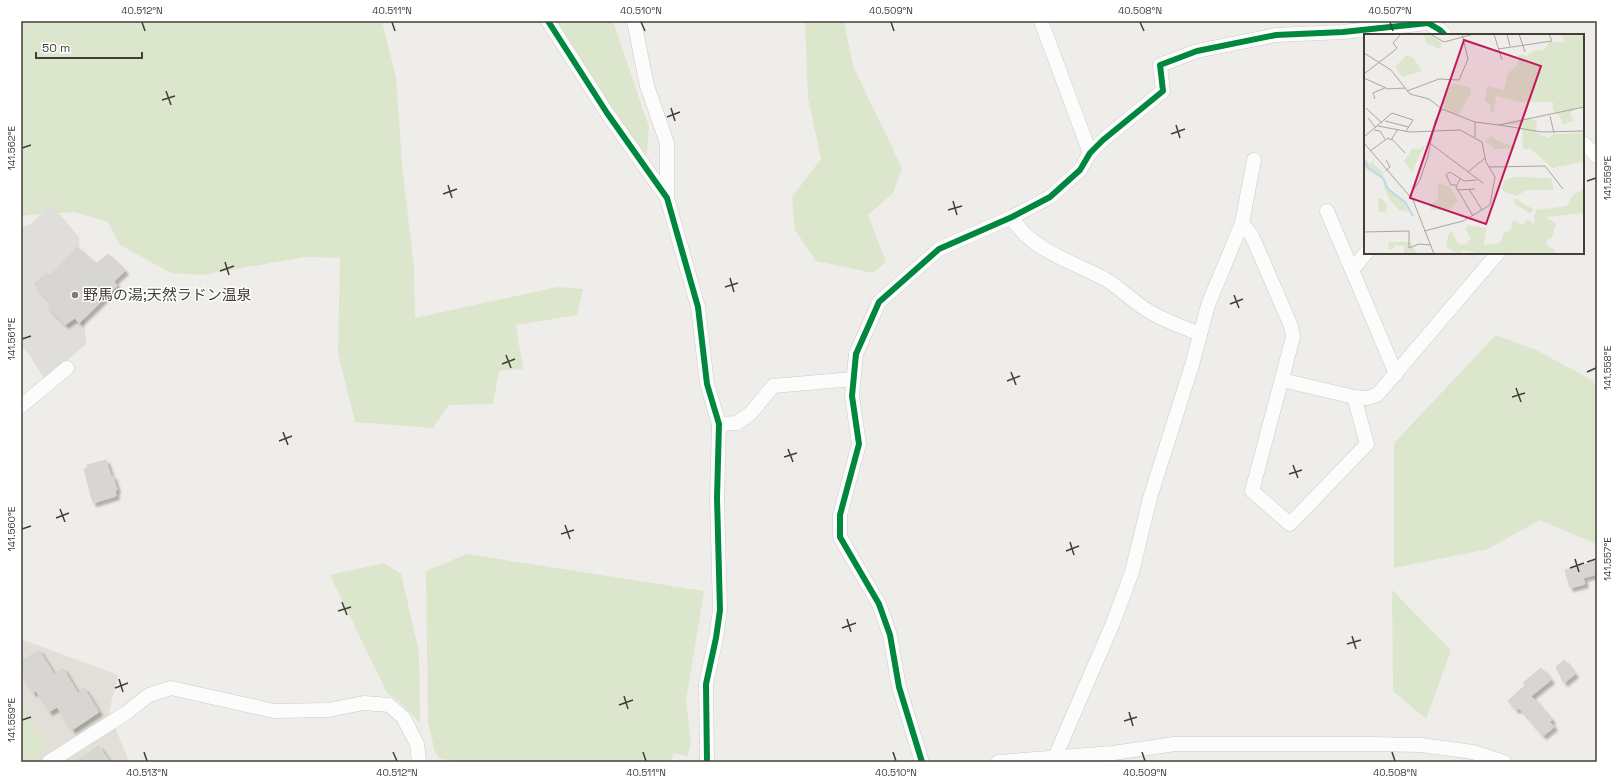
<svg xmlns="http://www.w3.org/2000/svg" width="1618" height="783" font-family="'Space Grotesk','Noto Sans JP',sans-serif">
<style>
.residential{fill:#e2dfd8}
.green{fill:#dce6cc}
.parking{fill:#e0deda}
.building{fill:#d8d6d2;stroke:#d7d4cf;filter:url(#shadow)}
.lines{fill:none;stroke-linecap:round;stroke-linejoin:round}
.street-casing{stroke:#cdcbc7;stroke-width:15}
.street{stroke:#fdfcfc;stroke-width:14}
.cycleway-casing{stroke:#fff;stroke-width:8}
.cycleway{stroke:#00873e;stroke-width:6}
.ticks{fill:none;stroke:#433f37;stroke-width:1.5}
.poi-dot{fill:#7f7c75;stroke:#fff;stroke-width:1.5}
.labels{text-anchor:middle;stroke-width:3;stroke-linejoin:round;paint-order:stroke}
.poi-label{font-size:15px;fill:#433f37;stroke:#fff;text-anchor:start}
.inset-river{fill:none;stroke:#bfd7e8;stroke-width:2}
.inset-road{fill:none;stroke:#aaa7a2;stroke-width:1}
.view{fill:#c2185b;fill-opacity:0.15;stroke:#c2185b;stroke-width:2}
.inset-edge{fill:none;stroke:#433f37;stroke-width:2}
.neatline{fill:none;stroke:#433f37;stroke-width:1.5}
.ticks-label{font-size:10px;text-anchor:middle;fill:#433f37}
</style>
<defs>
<filter id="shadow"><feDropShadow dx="3.5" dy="3.5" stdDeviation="1" flood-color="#0004"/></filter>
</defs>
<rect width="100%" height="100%" fill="#efede9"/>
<path class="residential" d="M21,639L118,675L109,712L129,762H21Z"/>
<g class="green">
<path d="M21,21H382L396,77L402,164L414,268L415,318L557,287L583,289L577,315L516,325L523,369L499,371L493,404L449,405L433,428L355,422L338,353L340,258L305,257L202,275L171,273L120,245L108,222L75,212L27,215L21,217Z"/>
<path d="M555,21H613L649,127L646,162Z"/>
<path d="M805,21H844L853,66L902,168L893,193L868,215L886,262L873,273L816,261L795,230L792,197L821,159L808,98Z"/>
<path d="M1496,335L1536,350L1592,380L1597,388V546L1594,543L1540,520L1488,549L1394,568V443Z"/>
<path d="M467,554L704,591L686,701L691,742L688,756L674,753L670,762H461L440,759L435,752L428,722L426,571Z"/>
<path d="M384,563L401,574L419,652L420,723L400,702L387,693L330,575Z"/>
<path d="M1392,590L1451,650L1426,719L1393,691Z"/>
<path d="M21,707L48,749L27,762H21Z"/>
</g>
<path class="parking" d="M51,204L79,237L86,344L45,380L30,356L21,345V227L30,225Z"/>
<g class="building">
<path d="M77,247L96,264L108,254L125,271L114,281L117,286L79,323L75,318L65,325L48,308L52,305L34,284L46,273L50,276Z"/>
<path d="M106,460L111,476H113L117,490L115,491L116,496L93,503L84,469L88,468L87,465Z"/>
<path d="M1597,561V574L1583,578L1585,584L1570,588L1565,570Z"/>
<path d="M39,650L54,674L63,668L78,693L84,688L99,712L72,730L57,707L49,712L36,691L33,693L23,677L26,675L21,667V662Z"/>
<path d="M1564,660L1575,674L1564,683L1556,667Z"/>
<path d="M1541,668L1551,680L1531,696L1552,720L1550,722L1554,727L1543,736L1519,708L1516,710L1508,701L1525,685L1523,683Z"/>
<path d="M99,746L110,762H75Z"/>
</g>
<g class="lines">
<g class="street-casing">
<g id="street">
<path d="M548,21L607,113L667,198L698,307L707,384L719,424L717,498L720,610L716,638L706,684L707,762"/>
<path d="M634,21L647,86L667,143V198"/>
<path d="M1041,21L1090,153"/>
<path d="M1583,143L1597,156"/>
<path d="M1327,211L1396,374"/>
<path d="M1012,217C1028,249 1075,263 1105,279C1122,289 1135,304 1152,313C1167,322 1184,327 1200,334"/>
<path d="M1242,223L1252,236L1291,326L1293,337L1252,491L1290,524L1367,444L1354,397"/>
<path d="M1352,270L1366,253"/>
<path d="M1282,380L1354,397L1367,398L1377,395L1498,253"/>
<path d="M21,406L67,368"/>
<path d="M719,424L737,423L751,413L773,386L853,379"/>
<path d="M1055,757L1113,623L1132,572L1150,498L1192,365L1208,305L1242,223L1254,160"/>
<path d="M49,762L126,713L149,695L171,688L274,711L328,710L364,703L389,705L403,717L417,744L419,762"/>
<path d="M922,762L899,687L890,635L879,604L840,537V515L859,444L852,396L856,354L879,302L939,249L1012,217L1050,197L1080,170L1090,153L1103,140L1163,91L1160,65L1197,51L1276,35L1343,32L1428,23L1440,30L1445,35"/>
<path d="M998,762L1113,753L1175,744H1370L1421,745L1473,752L1504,762"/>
</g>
</g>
<use href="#street" class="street"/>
<g class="cycleway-casing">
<g id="cycleway">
<path d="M548,21L607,113L667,198L698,307L707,384L719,424L717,498L720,610L716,638L706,684L707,762"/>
<path d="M922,762L899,687L890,635L879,604L840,537V515L859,444L852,396L856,354L879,302L939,249L1012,217L1050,197L1080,170L1090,153L1103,140L1163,91L1160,65L1197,51L1276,35L1343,32L1428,23L1440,30L1445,35"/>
</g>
</g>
<use href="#cycleway" class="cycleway"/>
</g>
<path class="ticks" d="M142,22L145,31M392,22L395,31M641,22L645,31M891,22L894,31M1140,22L1144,31M1390,22L1393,31M166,91L171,105M162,100L175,96M671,108L675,121M667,117L680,112M1176,125L1180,138M1171,134L1185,129M22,148L31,145M1587,181L1596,178M448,185L452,198M443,194L457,189M953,201L957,215M948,210L962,206M225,262L229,275M220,271L234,266M730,278L734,292M725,287L738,283M1234,295L1239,308M1230,304L1243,299M22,339L31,336M506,355L511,368M502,364L515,359M1011,372L1016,385M1587,372L1596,368M1007,381L1020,376M1516,388L1521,402M1512,397L1525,393M283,432L288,445M279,441L292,436M788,449L793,462M784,457L797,453M1293,465L1298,478M1289,474L1302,470M60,509L65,522M56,518L69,513M565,525L570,539M22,529L31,526M561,534L574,530M1070,542L1074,555M1066,551L1079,546M1575,559L1579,572M1587,562L1596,559M1570,568L1584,563M342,602L347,615M338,611L351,607M847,619L851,632M842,628L856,623M1352,636L1356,649M1347,644L1361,640M119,679L123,692M115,688L128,683M624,696L628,709M619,705L633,700M1129,712L1133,726M22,720L31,717M1124,721L1137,717M144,752L147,761M393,752L397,761M643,752L646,761M893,752L896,761M1142,752L1145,761M1392,752L1395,761"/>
<circle class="poi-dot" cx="75" cy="295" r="4"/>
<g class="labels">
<g class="poi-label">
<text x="83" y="300">野馬の湯;天然ラドン温泉</text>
</g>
</g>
<g transform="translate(1364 34)">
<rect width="220" height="220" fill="#efede9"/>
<path d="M60,0H65L78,9L76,15L62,9ZM197,0H220V76L212,73L206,80L210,86L199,91L196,83L189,77V68H156L132,62L130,77L129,79L126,78L127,72L121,67L123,52L140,56L144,39L153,32L155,20L162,22L172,16L179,17L186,8H201ZM43,21L49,24L58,37L38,43L31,33ZM88,49L107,54V59L95,81L81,75L77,70ZM166,84L173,88L172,98L184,104L190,100L220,99V129L217,128L188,134L167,115H159L158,91L139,90ZM127,102L134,107L153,114L130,115L126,110L121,108ZM62,110L51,131L49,139L40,127L48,115H56ZM0,123L5,130L11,126L9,130L19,138V145L2,135ZM150,143L187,144L190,156H163L152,162L139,157L137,154L141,146ZM20,146L24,156L40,168L44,178L35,176L26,166L20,154ZM74,149L86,153L94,167L86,175L67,176L66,171L74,165ZM220,155V179L182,183L192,190L188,203L183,206V211L191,216L189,220H119L98,216L95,220L82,213L85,199L88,198L95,211L103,210L107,204L101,195L103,191L122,194L120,211L136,209L140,199L147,196L148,188L151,186L159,191L163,185L171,191L170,183L172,176L203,172L209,161ZM17,164L23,170L22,178H15L14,165ZM150,164L169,175L168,178L165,179L150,169ZM25,208H47L53,220H40V212L32,211L29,215H24Z" fill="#dce6cc"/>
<path class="inset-river" d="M2,127L3,133L19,144L24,155L41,168L49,182"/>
<path class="inset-road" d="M66,0L80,8L110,0M130,0L138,26M143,0L146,12M155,0L161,18M134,15L188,7L185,0M0,19L27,36L46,60L65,65L78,75L71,87L64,122L56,146L45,162M0,40L31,16L33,14L29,9L37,0M0,44L24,55L41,54M43,57L75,45L95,46L104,25L98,0M11,65L9,59L21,54M2,74L18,89M78,75L111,88L135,91L220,73M186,82L190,99M4,84L12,94M21,87L45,93M135,91L178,98L220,97M14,92L46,98L96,96L118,108L122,128L131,143L126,171L99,187L60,197M10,96L16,97L21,105M0,103L28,79L49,86L42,97M111,103V88M28,105L41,119M0,109L49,166L70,220M67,110L119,149M6,117L24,104L27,106L34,95M125,133L181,132L199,155M21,137L26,133L22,126M104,138L121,124M96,145L92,153L109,182M92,151H87L82,141L86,138L100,147L113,146M105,155L118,176M93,156L111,155M0,198L45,197V214L55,210L66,211"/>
<path class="view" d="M100,6L177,32L122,190L46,164Z"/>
<rect width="220" height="220" class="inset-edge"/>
</g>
<rect width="1618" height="783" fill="none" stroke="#ffffff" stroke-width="44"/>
<path d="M36 52v6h106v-6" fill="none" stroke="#433f37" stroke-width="2"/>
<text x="42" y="52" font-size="12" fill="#433f37" stroke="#ffffff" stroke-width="3" paint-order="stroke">50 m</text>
<rect x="22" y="22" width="1574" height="739" class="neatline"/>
<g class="ticks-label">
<text x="142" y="14">40.512°N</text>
<text x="392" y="14">40.511°N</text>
<text x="641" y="14">40.510°N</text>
<text x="891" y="14">40.509°N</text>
<text x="1140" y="14">40.508°N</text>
<text x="1390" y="14">40.507°N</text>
<text transform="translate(11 148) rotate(-90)" y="4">141.562°E</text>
<text transform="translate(1607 178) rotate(-90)" y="4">141.559°E</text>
<text transform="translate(11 339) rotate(-90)" y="4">141.561°E</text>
<text transform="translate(1607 368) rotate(-90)" y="4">141.558°E</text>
<text transform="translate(11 529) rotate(-90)" y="4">141.560°E</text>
<text transform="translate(1607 559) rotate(-90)" y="4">141.557°E</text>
<text transform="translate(11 720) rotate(-90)" y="4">141.559°E</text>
<text x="147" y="776">40.513°N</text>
<text x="397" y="776">40.512°N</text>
<text x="646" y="776">40.511°N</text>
<text x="896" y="776">40.510°N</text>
<text x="1145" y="776">40.509°N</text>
<text x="1395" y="776">40.508°N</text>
</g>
</svg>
